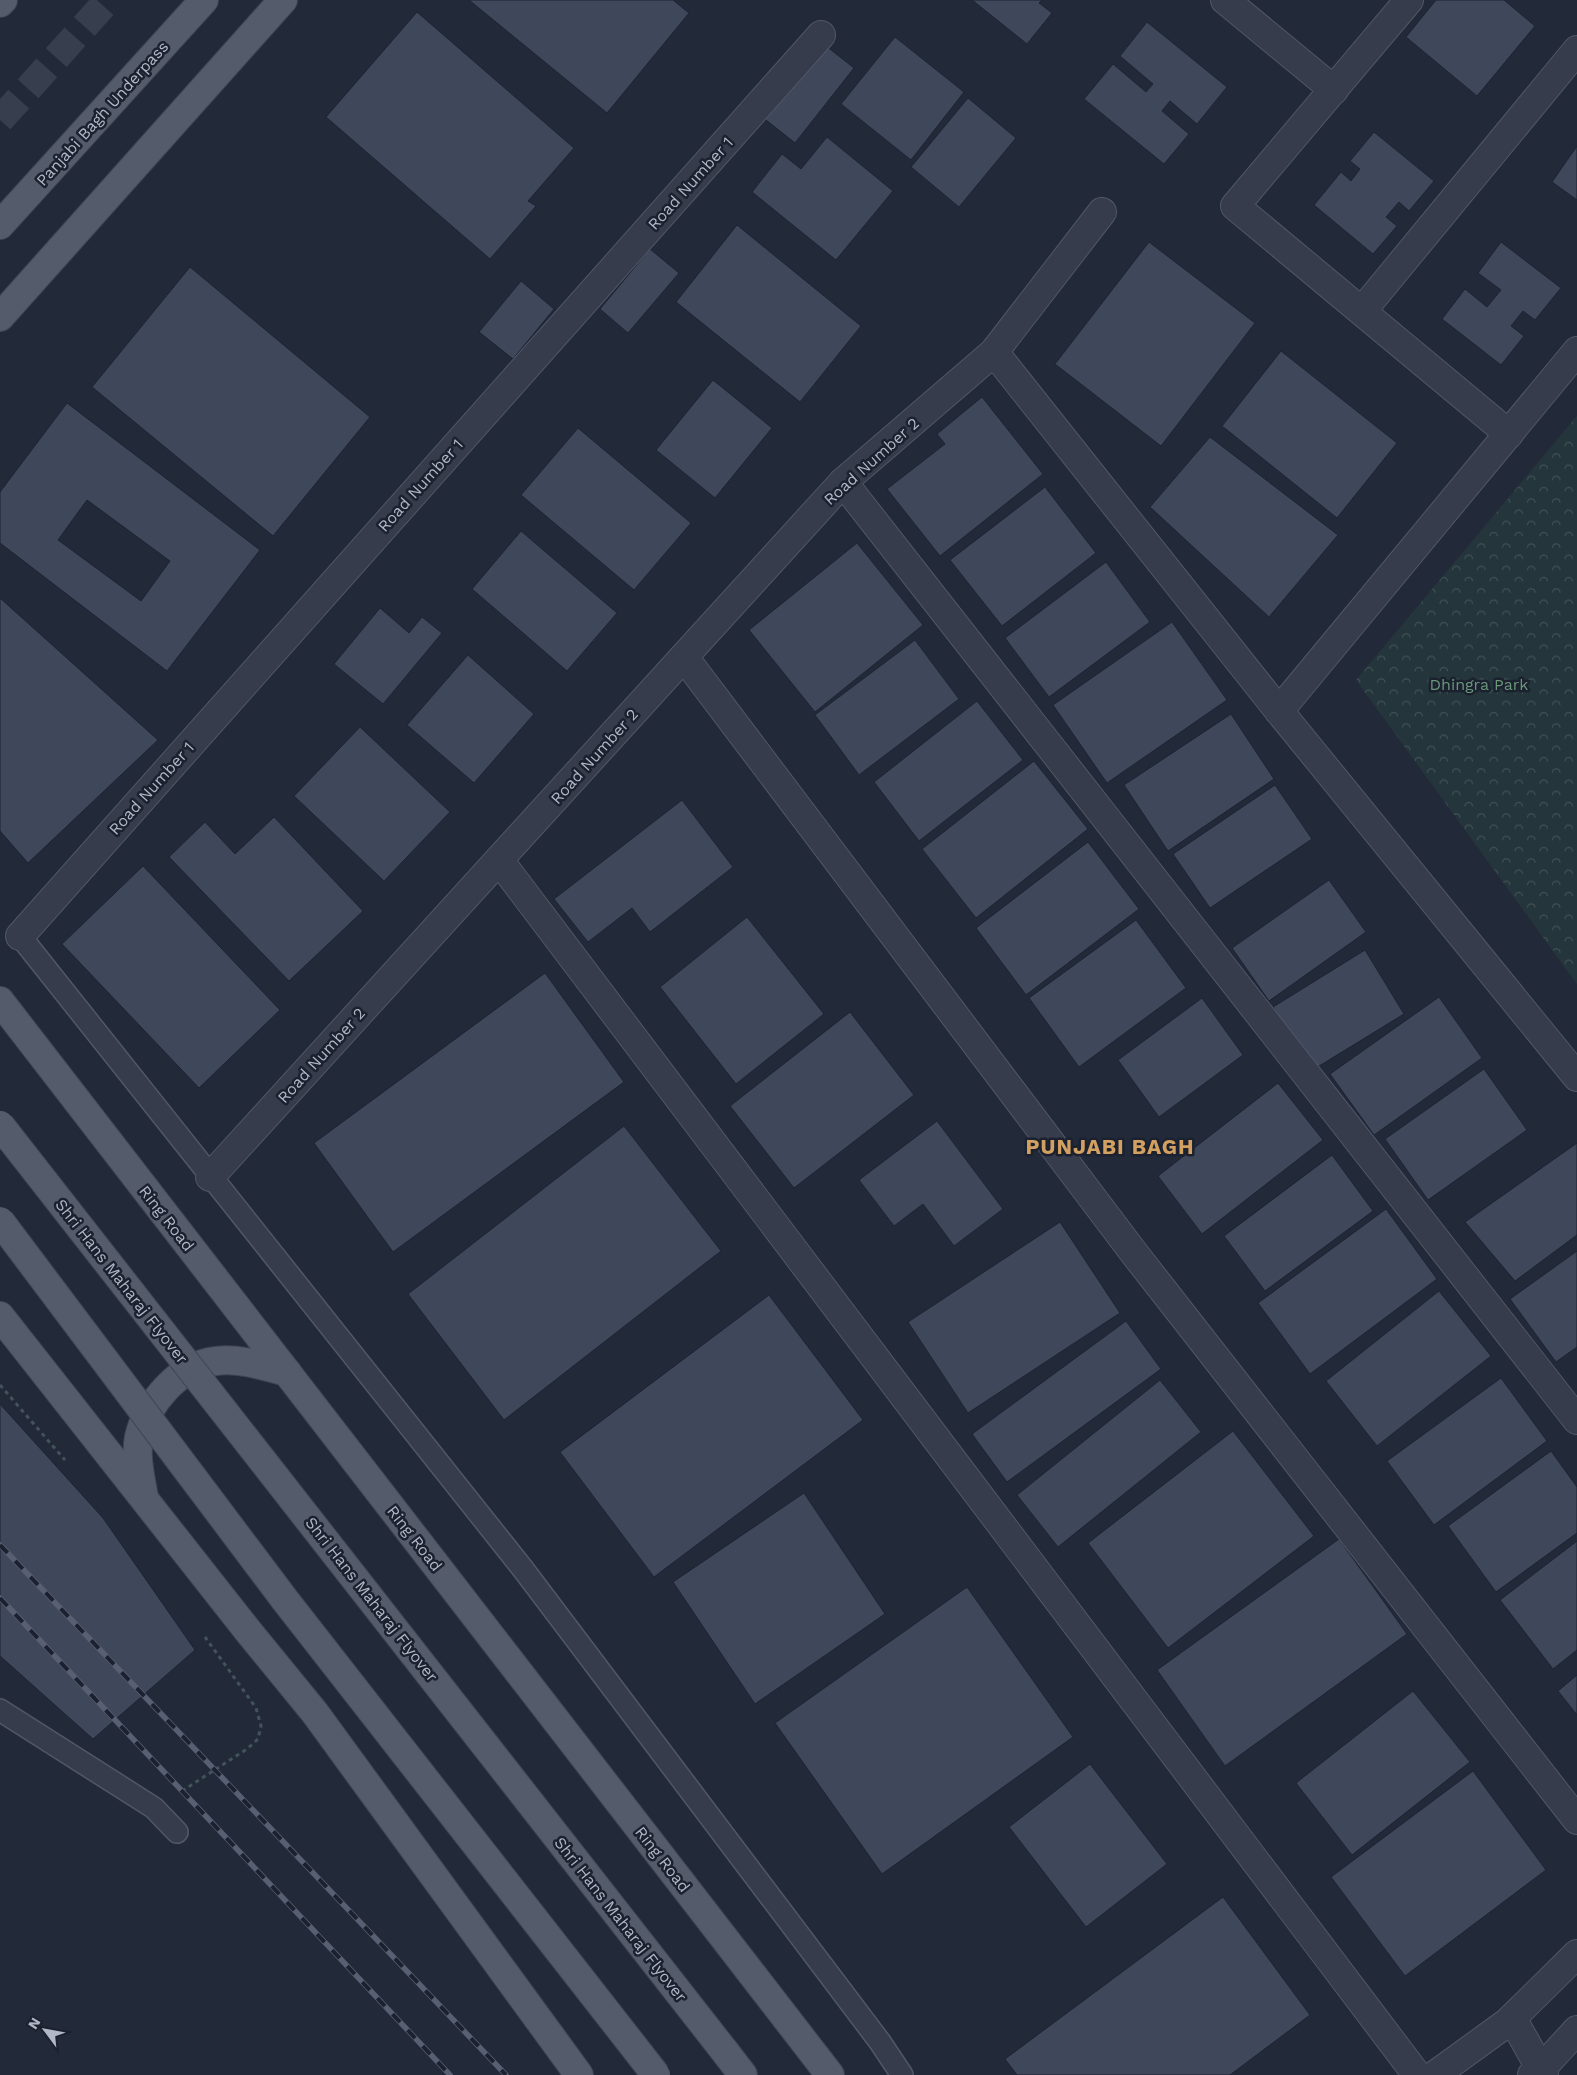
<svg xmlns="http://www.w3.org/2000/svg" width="1577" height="2075" font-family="'Work Sans',sans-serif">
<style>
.park{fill:url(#park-crowns)}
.building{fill:#3f475a;stroke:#1d2331;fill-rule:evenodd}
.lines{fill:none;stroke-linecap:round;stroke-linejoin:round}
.primary-tunnel{stroke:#373f4f;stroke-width:28;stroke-dasharray:28 14;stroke-linecap:butt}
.service-casing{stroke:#515766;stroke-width:24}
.minor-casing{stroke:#515766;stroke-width:30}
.tertiary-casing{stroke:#515766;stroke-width:30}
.primary-casing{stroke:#3f4554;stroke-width:30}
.path{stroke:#425359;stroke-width:3;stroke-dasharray:4 4;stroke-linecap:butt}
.service{stroke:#363c4b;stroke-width:21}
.minor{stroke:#363c4b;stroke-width:28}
.tertiary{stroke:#363c4b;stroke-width:28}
.primary{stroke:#545b6b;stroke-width:28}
.rail-casing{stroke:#585f72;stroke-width:5.5}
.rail{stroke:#1b212f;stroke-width:4;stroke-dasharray:11;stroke-linecap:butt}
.primary-bridge-casing{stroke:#3f4554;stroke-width:30;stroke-linecap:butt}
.primary-bridge{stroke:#545b6b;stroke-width:28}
.labels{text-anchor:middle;stroke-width:5;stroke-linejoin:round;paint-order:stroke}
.street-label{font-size:16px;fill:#b1b7c7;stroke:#1b212f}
.park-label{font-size:16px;fill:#699779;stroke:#1b212f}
.district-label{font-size:21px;font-weight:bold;letter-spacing:1px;fill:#d2a061;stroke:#1b212f}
</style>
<defs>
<pattern id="park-crowns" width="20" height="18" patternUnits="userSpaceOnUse" patternTransform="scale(1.25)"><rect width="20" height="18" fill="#24363b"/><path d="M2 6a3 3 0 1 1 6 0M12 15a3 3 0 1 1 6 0" fill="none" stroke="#415156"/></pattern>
</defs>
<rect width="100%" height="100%" fill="#222a3a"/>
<path class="park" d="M1577,416V984L1356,680Z"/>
<g class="building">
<path d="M469,0H673L689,13L607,113Z"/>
<path d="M972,0H1042L1039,3L1052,13L1027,44Z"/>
<path d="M1436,0H1504L1535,26L1477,96L1406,37Z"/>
<path d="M417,12L574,148L528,201L536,206L490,259L326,117Z"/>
<path d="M1147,22L1227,87L1197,124L1170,101L1162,111L1189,134L1164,164L1084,99L1113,64L1146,92L1153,84L1120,56Z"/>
<path d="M895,37L964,92L911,160L841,104Z"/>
<path d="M821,42L854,68L795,143L761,116Z"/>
<path d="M968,98L1016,138L959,207L911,167Z"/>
<path d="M1374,132L1434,181L1409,211L1399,202L1386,217L1397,226L1373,254L1314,205L1341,172L1351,181L1360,169L1350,161Z"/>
<path d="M827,137L893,191L836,260L752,192L782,154L801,169Z"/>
<path d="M1577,146V200L1552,182Z"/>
<path d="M737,225L861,326L800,402L676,302Z"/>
<path d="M1149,242L1255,323L1161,446L1055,364Z"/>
<path d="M1501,242L1561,288L1535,320L1523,311L1511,326L1524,336L1501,365L1442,319L1465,289L1487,307L1501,290L1478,273Z"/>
<path d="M650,249L679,273L628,333L600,309Z"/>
<path d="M190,267L370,417L273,536L92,387Z"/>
<path d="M521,281L554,309L513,359L479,332Z"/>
<path d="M1281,351L1397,443L1337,518L1222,426Z"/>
<path d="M713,380L772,428L715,498L656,450Z"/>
<path d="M982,397L1043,474L940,556L887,489L945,444L937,434Z"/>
<path d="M67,403L260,550L167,671L0,543V492ZM87,500L170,561L141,601L58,540Z"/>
<path d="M578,428L691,523L634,590L521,495Z"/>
<path d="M1210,437L1338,535L1269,617L1150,507Z"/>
<path d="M1045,487L1096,553L1002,626L950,560Z"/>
<path d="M521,531L617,613L567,671L472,589Z"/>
<path d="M857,543L923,625L815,712L749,630Z"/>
<path d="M1106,562L1150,622L1049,697L1005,638Z"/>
<path d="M0,598L158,740L28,863L0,831Z"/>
<path d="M380,608L409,633L422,617L442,633L383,704L334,664Z"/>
<path d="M1172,622L1227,700L1107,783L1053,705Z"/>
<path d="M915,640L959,699L859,775L815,715Z"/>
<path d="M468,655L534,714L474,783L407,725Z"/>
<path d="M977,701L1023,760L919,841L874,782Z"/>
<path d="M1231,714L1274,779L1168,851L1124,785Z"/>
<path d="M360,727L450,812L384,881L294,796Z"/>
<path d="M1034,761L1088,829L976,918L922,849Z"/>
<path d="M1275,785L1312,839L1210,908L1173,854Z"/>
<path d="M682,800L733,867L650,932L632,908L588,942L554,899Z"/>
<path d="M274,817L363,911L289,981L169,857L205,822L235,854Z"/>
<path d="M1088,842L1139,909L1026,995L976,928Z"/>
<path d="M143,866L280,1010L199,1088L62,944Z"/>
<path d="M1329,880L1366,932L1269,1001L1232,948Z"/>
<path d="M747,917L824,1014L736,1084L660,987Z"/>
<path d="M1136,920L1186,988L1079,1067L1029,998Z"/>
<path d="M1365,950L1404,1014L1311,1071L1273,1007Z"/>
<path d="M545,973L624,1082L393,1252L314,1143Z"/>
<path d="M1439,997L1482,1058L1374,1135L1330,1074Z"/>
<path d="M1202,998L1243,1055L1159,1117L1118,1060Z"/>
<path d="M850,1012L914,1095L794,1188L730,1106Z"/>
<path d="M1484,1069L1527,1130L1428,1200L1385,1139Z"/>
<path d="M1278,1083L1323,1140L1202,1234L1158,1176Z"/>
<path d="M937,1121L1003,1209L954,1246L923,1204L894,1226L859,1180Z"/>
<path d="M624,1126L721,1251L504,1420L408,1294Z"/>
<path d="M1577,1143V1235L1515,1281L1465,1222Z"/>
<path d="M1332,1155L1373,1211L1265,1291L1224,1236Z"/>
<path d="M1386,1209L1437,1279L1310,1374L1258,1303Z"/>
<path d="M1060,1222L1120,1313L968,1413L908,1322Z"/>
<path d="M1577,1251V1347L1556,1362L1510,1299Z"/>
<path d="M1439,1291L1491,1356L1377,1446L1326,1381Z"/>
<path d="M769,1295L863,1420L654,1577L560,1452Z"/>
<path d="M1126,1321L1161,1369L1007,1482L972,1434Z"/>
<path d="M1501,1378L1547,1441L1434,1525L1387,1461Z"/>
<path d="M1160,1380L1201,1432L1058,1547L1017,1495Z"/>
<path d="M0,1404L103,1518L195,1650L93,1739L0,1656Z"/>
<path d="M1233,1431L1314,1536L1168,1648L1088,1543Z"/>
<path d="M1551,1451L1577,1487V1533L1496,1592L1448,1526Z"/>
<path d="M804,1493L885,1614L755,1704L673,1582Z"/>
<path d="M1339,1539L1407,1634L1225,1766L1157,1670Z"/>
<path d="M1577,1541V1650L1553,1669L1500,1600Z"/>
<path d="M967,1587L1073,1737L882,1874L775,1723Z"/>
<path d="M1577,1675V1715L1558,1691Z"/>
<path d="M1413,1691L1470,1762L1352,1855L1296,1783Z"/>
<path d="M1090,1764L1167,1864L1086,1927L1009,1827Z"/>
<path d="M1473,1771L1546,1870L1405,1976L1331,1877Z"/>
<path d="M1223,1897L1310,2015L1230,2075H1017L1005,2059Z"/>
</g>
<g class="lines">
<path class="primary-tunnel" d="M0,120L108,0"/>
<g class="service-casing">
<g id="service">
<path d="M20,936L523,1569L880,2042L902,2075"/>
<path d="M0,1710L154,1808L177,1832"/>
</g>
</g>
<g class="minor-casing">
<g id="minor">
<path d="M1225,0L1334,90"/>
<path d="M1409,0L1235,206L1509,434"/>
<path d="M1362,311L1577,50"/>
<path d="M994,352L1279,711L1577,1077"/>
<path d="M843,482L1577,1420"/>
<path d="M684,657L1134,1253L1577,1820"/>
<path d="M1279,711L1577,351"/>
<path d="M499,860L1417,2075"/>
<path d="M20,936L821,35"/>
<path d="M210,1177L843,482L994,352L1102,212"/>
<path d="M1512,2018L1544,2075"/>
</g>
</g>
<g class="tertiary-casing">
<g id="tertiary">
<path d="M1435,2075L1508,2022L1577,1954"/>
<path d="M1532,2075L1541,2069L1577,2030"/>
</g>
</g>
<g class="primary-casing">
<g id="primary">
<path d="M0,3L3,0"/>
<path d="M0,225L204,0"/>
<path d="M0,317L283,0"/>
<path d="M0,1001L830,2075"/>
<path d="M0,1316L248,1631L315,1713L579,2075"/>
<path d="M144,1498C141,1479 135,1456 139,1437C147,1403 179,1365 216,1361C240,1358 264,1366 287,1372"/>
<path d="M726,2053L743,2075"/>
</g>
</g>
<g class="path">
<path d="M0,1385L65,1460"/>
<path d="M182,1791L247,1749L258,1739L261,1726L256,1708L205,1637"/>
</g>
<use href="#service" class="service"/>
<use href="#minor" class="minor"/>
<use href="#tertiary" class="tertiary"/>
<use href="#primary" class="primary"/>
<g class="rail-casing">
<g id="rail">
<path d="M0,1545L506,2075"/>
<path d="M0,1598L450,2075"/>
</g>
</g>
<use href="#rail" class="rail"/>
<g class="primary-bridge-casing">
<g id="primary-bridge">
<path d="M0,1125L726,2053"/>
<path d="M0,1221L285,1600L656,2075"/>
</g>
</g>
<use href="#primary-bridge" class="primary-bridge"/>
</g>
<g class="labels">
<g class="street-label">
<text transform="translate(102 113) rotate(-48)" y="6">Panjabi Bagh Underpass</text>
<text transform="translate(690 183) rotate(-48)" y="6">Road Number 1</text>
<text transform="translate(871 461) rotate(-42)" y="6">Road Number 2</text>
<text transform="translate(420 485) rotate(-48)" y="6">Road Number 1</text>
<text transform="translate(594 756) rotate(-48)" y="6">Road Number 2</text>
<text transform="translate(151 788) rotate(-48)" y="6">Road Number 1</text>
<text transform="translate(321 1055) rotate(-48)" y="6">Road Number 2</text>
<text transform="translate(167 1218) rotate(52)" y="6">Ring Road</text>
<text transform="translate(122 1281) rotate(52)" y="6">Shri Hans Maharaj Flyover</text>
<text transform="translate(415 1538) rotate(52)" y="6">Ring Road</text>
<text transform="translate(372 1599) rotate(52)" y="6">Shri Hans Maharaj Flyover</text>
<text transform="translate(663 1859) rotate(52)" y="6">Ring Road</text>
<text transform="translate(621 1919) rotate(52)" y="6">Shri Hans Maharaj Flyover</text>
</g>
<g class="park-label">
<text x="1479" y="690">Dhingra Park</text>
</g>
<g class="district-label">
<text x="1110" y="1154">PUNJABI BAGH</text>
</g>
</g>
<g transform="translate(45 2030) rotate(302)" stroke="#1b212f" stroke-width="4" paint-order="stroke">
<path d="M0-4L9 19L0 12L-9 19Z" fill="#b1b7c7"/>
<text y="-8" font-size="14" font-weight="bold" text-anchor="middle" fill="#b1b7c7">N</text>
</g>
</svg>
